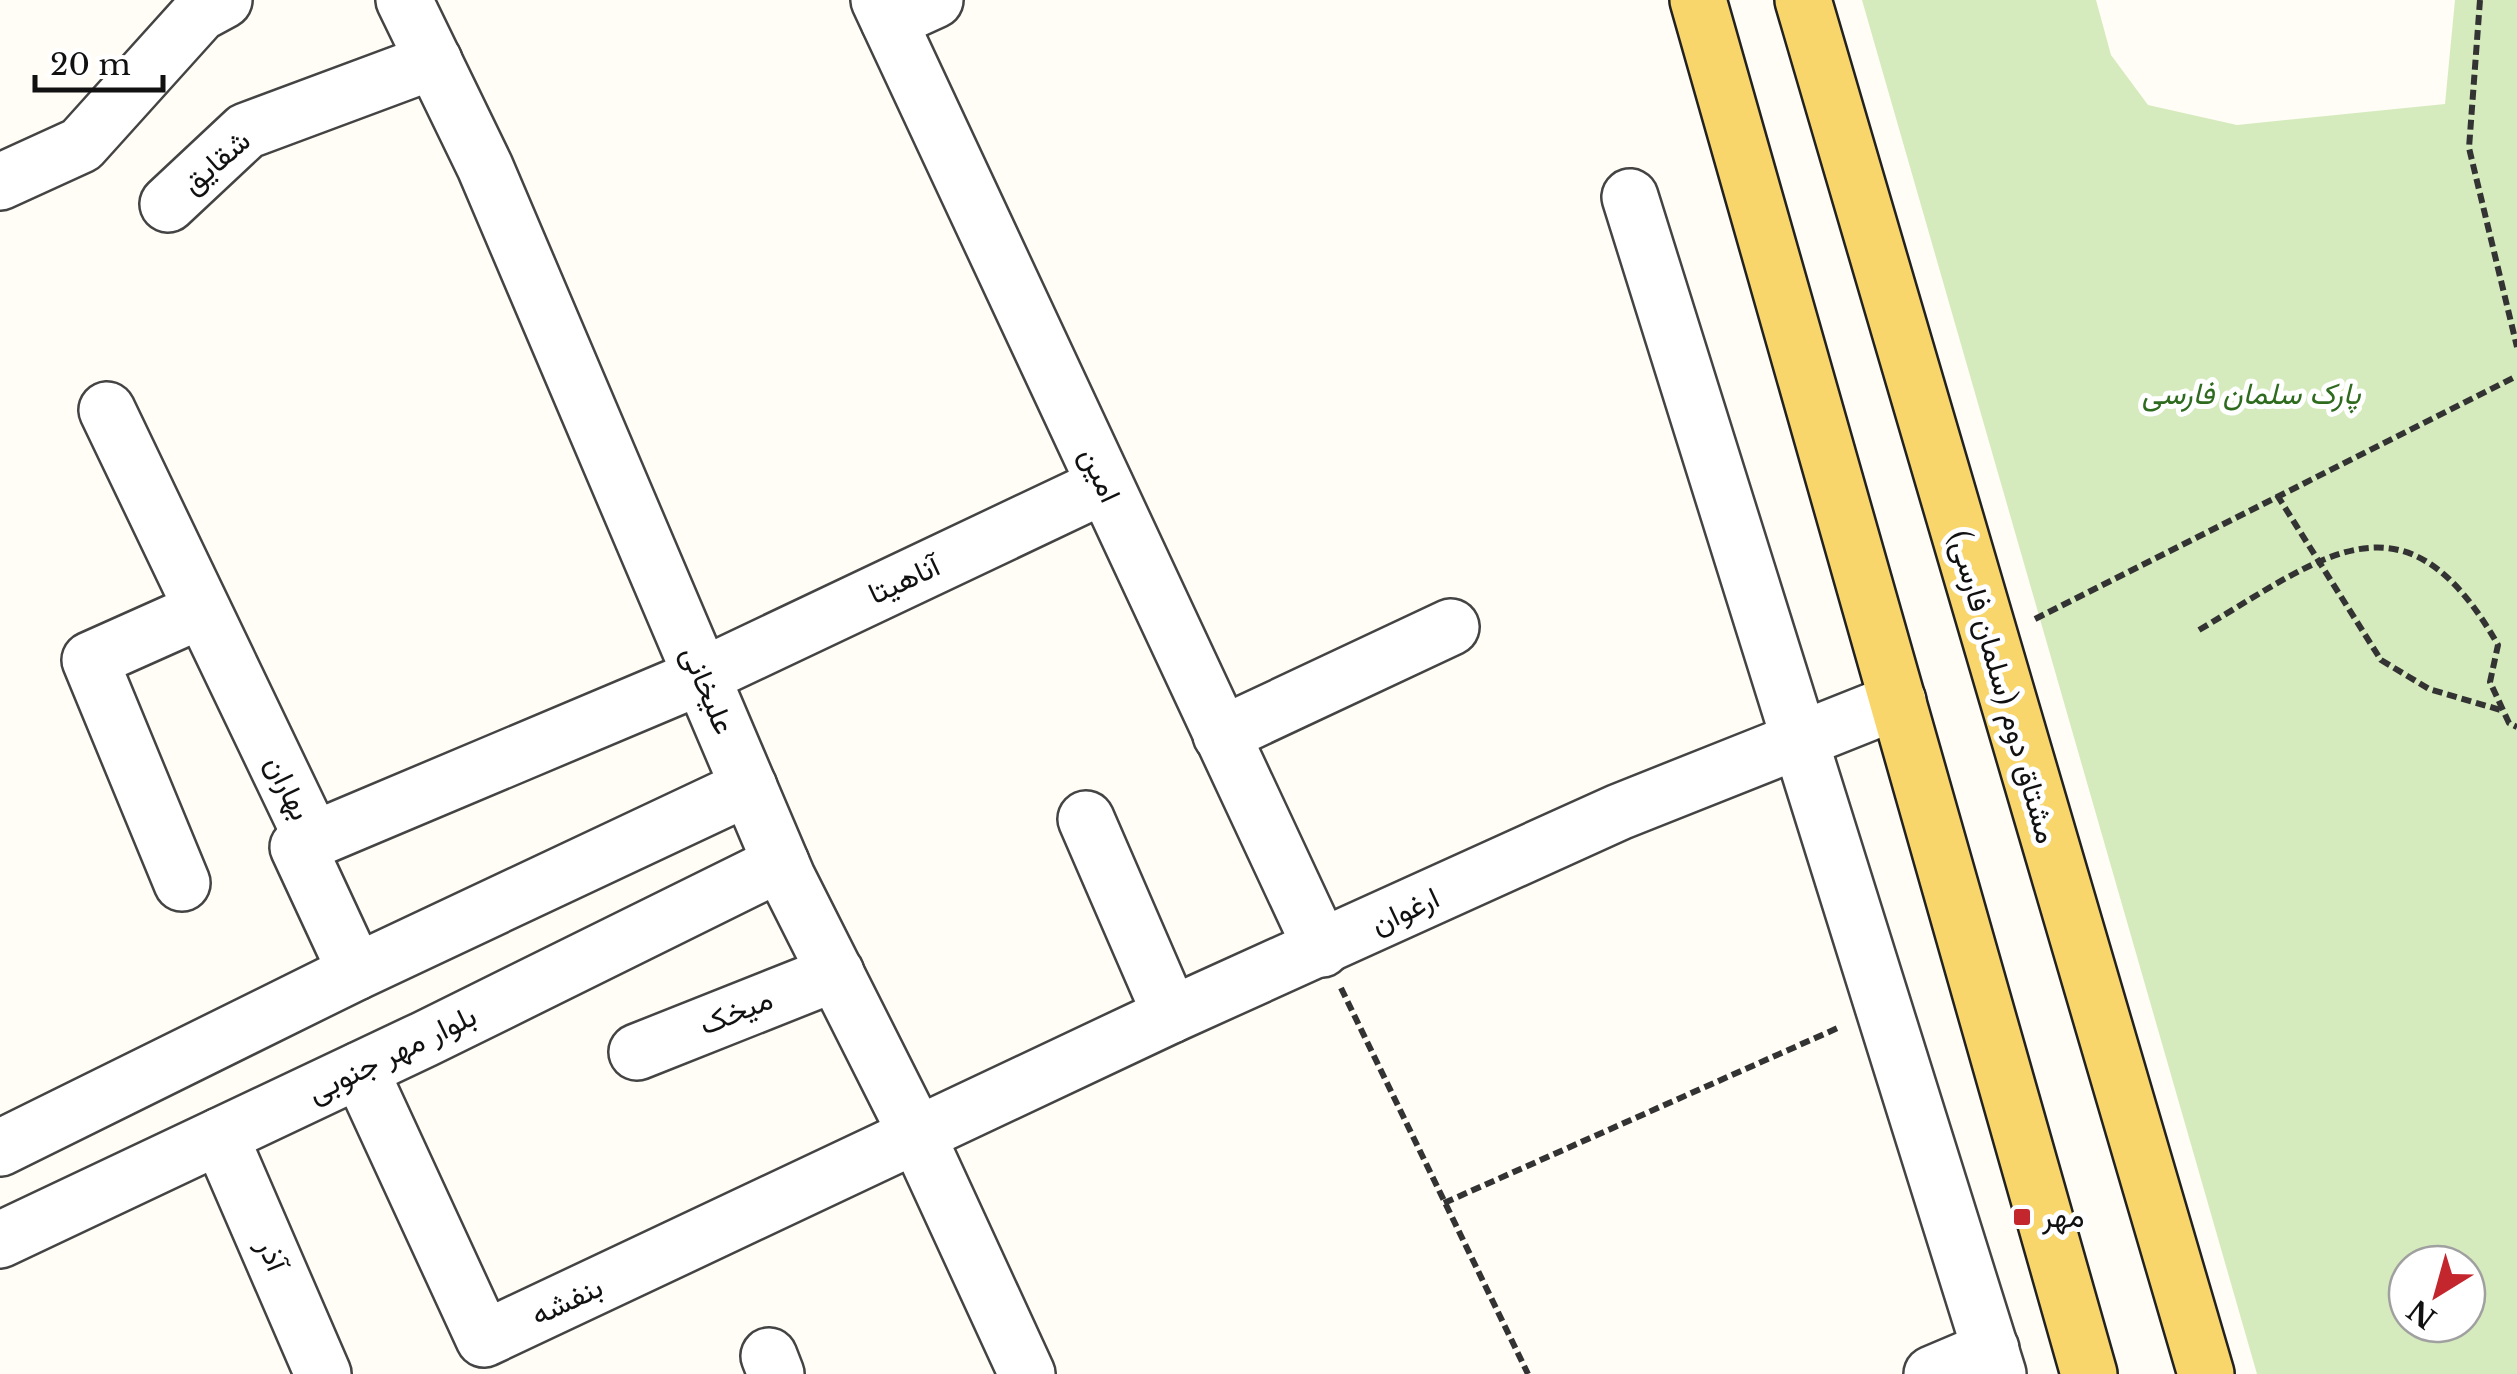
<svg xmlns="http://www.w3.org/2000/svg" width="2517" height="1374" font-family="'Libre Baskerville',Vazirmatn,serif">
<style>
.green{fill:#d5ebbd;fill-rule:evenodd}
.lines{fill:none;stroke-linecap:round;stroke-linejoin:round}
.minor-casing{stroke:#444;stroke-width:60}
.major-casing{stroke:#222;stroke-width:60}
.path{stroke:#333;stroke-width:6;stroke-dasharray:10 5;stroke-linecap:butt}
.minor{stroke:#fff;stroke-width:55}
.major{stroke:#f9d66b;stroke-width:55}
.poi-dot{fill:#c4262e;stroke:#fff;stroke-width:4}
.labels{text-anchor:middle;stroke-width:10;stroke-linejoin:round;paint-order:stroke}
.street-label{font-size:30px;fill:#111;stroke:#fff}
.park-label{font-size:30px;font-style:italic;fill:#2f6b1f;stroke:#fff}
.poi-label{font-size:30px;fill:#111;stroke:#fff;text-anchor:start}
</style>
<rect width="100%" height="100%" fill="#fffdf5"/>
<path class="green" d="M1862,0H2096L2111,55L2148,105L2237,125L2445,104L2455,0H2517V1374H2257ZM2407,1264H2467V1324H2407Z"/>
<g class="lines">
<g class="minor-casing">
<g id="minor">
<path d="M404,0L485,167L787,877L917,1135L1027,1374"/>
<path d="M879,0L1322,949"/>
<path d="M889,21L935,0"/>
<path d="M0,182L81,145L200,13L224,0"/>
<path d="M1630,197L1998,1374"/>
<path d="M168,204L246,131L434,61"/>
<path d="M107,410L313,840L702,676L1105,485"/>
<path d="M1221,735L1451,627"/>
<path d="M1086,819L1171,1015"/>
<path d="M313,840L298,847L356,972"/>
<path d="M182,883L90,660L202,610"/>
<path d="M637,1052L836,973"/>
<path d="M360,1070L484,1339L1171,1015L1619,812L1898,701"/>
<path d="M220,1136L323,1374"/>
<path d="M0,1148L356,972L749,787"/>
<path d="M0,1240L425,1039L781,863"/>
<path d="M769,1356L776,1374"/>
<path d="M1932,1374L1991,1349"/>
</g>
</g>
<g class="major-casing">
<g id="major">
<path d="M1698,0L2089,1374"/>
<path d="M1803,0L2206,1374"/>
</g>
</g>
<g class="path">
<path d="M2480,0L2469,148L2517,347"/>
<path d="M2277,495L2381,660L2429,689L2504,711"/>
<path d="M2035,619L2517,376"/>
<path d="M2199,630C2322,558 2405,481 2498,645L2490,682L2509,723L2517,727"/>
<path d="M1341,988L1528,1374"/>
<path d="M1444,1203L1840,1027"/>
</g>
<use href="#minor" class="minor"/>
<use href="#major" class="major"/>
</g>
<rect class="poi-dot" x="2012" y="1207" width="20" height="20" rx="5"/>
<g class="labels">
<g class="street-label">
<text transform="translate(216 162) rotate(-41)" y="10">شقایق</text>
<text transform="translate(1100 475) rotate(65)" y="10">امین</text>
<text transform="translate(904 580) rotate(-25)" y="10">آناهیتا</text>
<text transform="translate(2003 687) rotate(74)" y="10">مشتاق دوم (سلمان فارسی)</text>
<text transform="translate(708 690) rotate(67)" y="10">علیخانی</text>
<text transform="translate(288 788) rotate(64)" y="10">بهاران</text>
<text transform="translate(1405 911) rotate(-25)" y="10">ارغوان</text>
<text transform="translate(736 1012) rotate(-22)" y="10">میخک</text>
<text transform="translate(392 1054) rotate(-26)" y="10">بلوار مهر جنوبی</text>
<text transform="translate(272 1255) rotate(67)" y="10">آذر</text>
<text transform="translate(567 1301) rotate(-25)" y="10">بنفشه</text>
</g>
<g class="park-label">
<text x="2251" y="404">پارک سلمان فارسی</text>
</g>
<g class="poi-label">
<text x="2042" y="1227">مهر</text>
</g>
</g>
<g transform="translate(2437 1294) rotate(217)"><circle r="48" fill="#ffffff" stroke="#a0a0a0" stroke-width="2.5"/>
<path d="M0-8L18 38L0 25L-18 38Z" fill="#c4262e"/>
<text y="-15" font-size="28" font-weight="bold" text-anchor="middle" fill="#111111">N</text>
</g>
<path d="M35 75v15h128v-15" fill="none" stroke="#111111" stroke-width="5"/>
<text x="50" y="75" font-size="30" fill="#111111" stroke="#ffffff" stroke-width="8" paint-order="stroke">20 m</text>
</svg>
